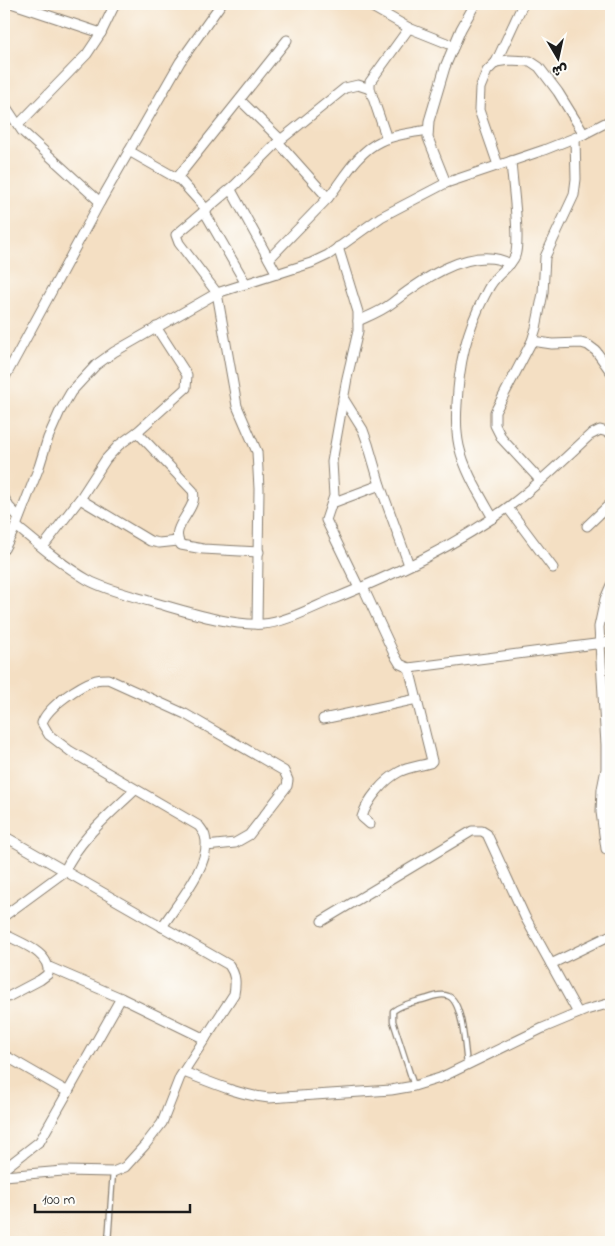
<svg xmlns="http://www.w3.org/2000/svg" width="615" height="1246" font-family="'Indie Flower','Playpen Sans Arabic',sans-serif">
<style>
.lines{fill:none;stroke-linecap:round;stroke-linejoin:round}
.lane-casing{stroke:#887e70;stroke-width:7}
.street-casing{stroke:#887e70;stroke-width:11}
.lane{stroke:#fff;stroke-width:4.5}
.street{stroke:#fff;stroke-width:9}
</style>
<rect width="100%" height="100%" fill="#fdfcf7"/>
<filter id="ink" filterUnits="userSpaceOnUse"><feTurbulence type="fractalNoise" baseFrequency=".02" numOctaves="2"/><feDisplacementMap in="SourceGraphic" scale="10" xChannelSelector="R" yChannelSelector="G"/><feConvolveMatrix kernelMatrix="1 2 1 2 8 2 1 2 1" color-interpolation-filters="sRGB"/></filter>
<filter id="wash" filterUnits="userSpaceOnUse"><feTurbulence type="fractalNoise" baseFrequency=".0096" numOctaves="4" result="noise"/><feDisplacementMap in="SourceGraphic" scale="20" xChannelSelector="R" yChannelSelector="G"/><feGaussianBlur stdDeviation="1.12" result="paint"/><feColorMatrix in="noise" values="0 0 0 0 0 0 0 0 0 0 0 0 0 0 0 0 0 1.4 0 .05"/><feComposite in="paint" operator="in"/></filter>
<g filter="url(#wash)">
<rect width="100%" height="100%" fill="#f4dfc3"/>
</g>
<g filter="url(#ink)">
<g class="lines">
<g class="lane-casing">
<g id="lane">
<path d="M414,1086L393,1021V1011C402,1004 414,1002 425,999C432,997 441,993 448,996C463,1001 465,1050 467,1065"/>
<path d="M108,1242L113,1172"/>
</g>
</g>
<g class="street-casing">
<g id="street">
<path d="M14,4L101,33"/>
<path d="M367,4L409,28L454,46"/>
<path d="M496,62L523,4"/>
<path d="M240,100L280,139"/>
<path d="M4,104L22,131L100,202"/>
<path d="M18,125L87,54L101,33L115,4"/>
<path d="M387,139L370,89V82L409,28"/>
<path d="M278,142L328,198C344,178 357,152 381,141C395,134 412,133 427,130"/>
<path d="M129,151L180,180L207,210"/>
<path d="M498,165L479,110L480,88L487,71L496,62L509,60L530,61L539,67L558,92L584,134"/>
<path d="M177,178L287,40"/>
<path d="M446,183L428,138L429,121L445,67L461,29L475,4"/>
<path d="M231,190L277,274"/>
<path d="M204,211L246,284"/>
<path d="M338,247L358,312V331L347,378L332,462L334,496L326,520L359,588"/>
<path d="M269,259L328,198"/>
<path d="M358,321C369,316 382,311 392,303C420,281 473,243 510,264"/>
<path d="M532,341L552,344L581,343L588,345L596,351L611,372"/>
<path d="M4,379L100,202L180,62L221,4"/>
<path d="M343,398L363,430L368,444L380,485L409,565"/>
<path d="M137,432L193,491C199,510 167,527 181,545L203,549L259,552"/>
<path d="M540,480L502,439L495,425V412L532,341L536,328L543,293L545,257L574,195L576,179L575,138"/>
<path d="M4,497L9,507L19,517"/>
<path d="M80,499L150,541L159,543L178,541"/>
<path d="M332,503L380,485"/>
<path d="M508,508L553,568"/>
<path d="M493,518C480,495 465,472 459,446C456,432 456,418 457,404C459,364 466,331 485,295C488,289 491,283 495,279C501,271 511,266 515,256C521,240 512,181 511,161"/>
<path d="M16,526C39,545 62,565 88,580C106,590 129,595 149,601C182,610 228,626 263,624C283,623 312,608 331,600C393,575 456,546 511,505C538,485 564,459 590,435L600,430L611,433"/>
<path d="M587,526L611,503"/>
<path d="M43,547L82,496L106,459L119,445L137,432L186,388L187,375L156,327"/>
<path d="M4,549L16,526L39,467L48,438L60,411L71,392L96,365L114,352L217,293L311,263L328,255L381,217L446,183L544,150L584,134L611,120"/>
<path d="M611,585L605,599L599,627L606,745V769L602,789L601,812L606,849L611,848"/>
<path d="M363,587L394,654L400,664L409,668L611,642"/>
<path d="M257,624L259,489L257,452L237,406L217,293L179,243L176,235L235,185L278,142L345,88L358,85L370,89"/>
<path d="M323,719L417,699"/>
<path d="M370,824L362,817C367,800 384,780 399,772C408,767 420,766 430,763L432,761L409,668"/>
<path d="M4,836L229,965C236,975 236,983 234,994L180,1077L162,1123L145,1145L125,1167L113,1172L63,1171L4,1176"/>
<path d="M4,916L64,872C80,838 109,815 135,790"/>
<path d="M322,921L472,831H482L487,834L525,917L578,1013"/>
<path d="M162,927C176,905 213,863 205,836C204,832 201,829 199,826L70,751L49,735L42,723C47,707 80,685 96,680C100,679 104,679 108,679L185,714L284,771L288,780L287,786L249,835L235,843L206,846"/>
<path d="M4,934C20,943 51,952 48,974L40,980L4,999"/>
<path d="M551,964L611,935"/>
<path d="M49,967L121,998L205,1039"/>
<path d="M4,1055L68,1092"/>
<path d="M184,1072C212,1083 239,1095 269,1098L391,1090L414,1086L440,1078L543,1028L586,1010L611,1003"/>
<path d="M4,1169L40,1141L121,998"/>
</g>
</g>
<use href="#lane" class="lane"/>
<use href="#street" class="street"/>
</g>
</g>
<rect width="615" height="1246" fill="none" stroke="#fdfcf7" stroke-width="20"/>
<g transform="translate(558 58) rotate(171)" stroke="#fdfcf7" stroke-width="4" paint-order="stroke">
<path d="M0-4L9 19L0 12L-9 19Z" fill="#1c1c1c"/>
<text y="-8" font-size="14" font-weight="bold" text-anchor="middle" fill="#1c1c1c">ش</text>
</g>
<path d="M35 1204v8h155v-8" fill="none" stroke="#1c1c1c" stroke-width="2.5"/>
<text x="42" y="1204" font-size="15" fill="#1c1c1c" stroke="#fdfcf7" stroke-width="4" paint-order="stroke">100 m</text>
</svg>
